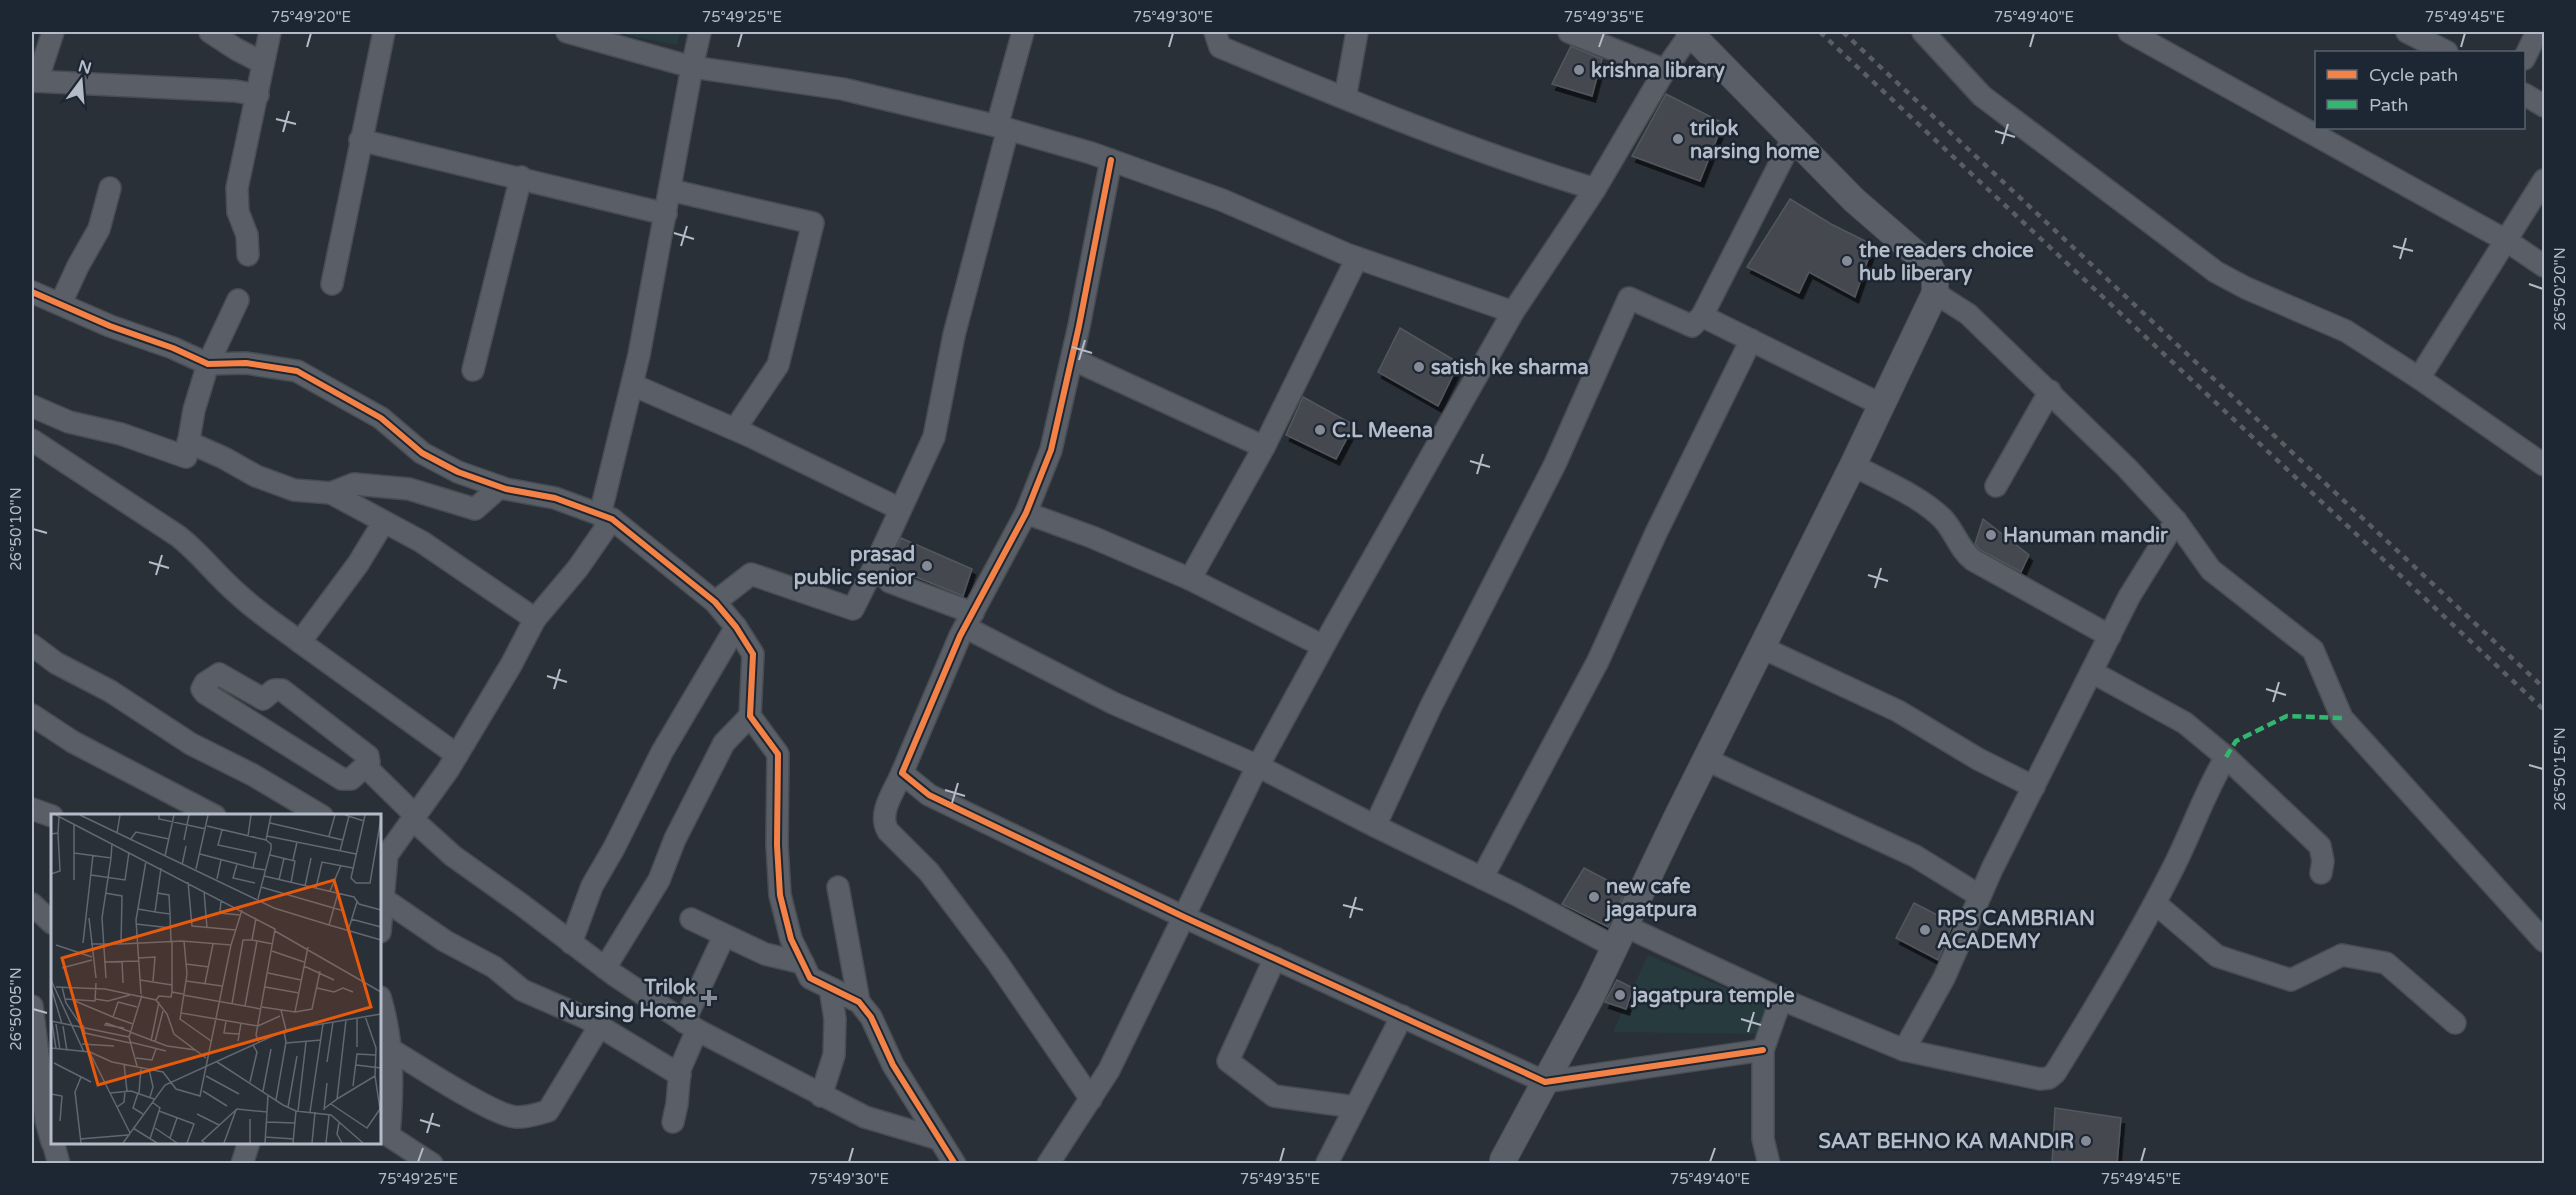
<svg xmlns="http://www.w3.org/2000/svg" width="2576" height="1195" font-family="'Varela Round',sans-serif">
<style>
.green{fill:#273a3e}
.building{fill:#444950;stroke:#52575f;stroke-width:1.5;filter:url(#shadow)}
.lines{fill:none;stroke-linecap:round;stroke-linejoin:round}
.minor-casing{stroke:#484c53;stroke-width:24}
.tertiary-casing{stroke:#484c53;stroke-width:28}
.minor{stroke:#5a5e66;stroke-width:21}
.tertiary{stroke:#5a5e66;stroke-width:26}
.rail{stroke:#595d64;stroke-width:4.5;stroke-dasharray:6 6;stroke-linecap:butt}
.quiet{stroke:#33b770;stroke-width:4.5;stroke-dasharray:9 4.5;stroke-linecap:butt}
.cycleway-casing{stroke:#1d2633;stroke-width:10}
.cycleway{stroke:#f48246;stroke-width:6}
.ticks{fill:none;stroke:#b4bcc9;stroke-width:2}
.poi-dot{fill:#848b96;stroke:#1d2633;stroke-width:2}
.labels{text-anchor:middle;stroke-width:5;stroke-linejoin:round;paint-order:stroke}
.poi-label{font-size:20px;font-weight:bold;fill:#b4bcc9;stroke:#1d2633;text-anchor:start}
.inset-road{fill:none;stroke:#616872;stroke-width:1.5}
.view{fill:#e8590c;fill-opacity:0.15;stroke:#e8590c;stroke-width:3}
.inset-edge{fill:none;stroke:#b4bcc9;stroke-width:3}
.neatline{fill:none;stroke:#b4bcc9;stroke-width:2}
.ticks-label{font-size:15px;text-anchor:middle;fill:#b4bcc9}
</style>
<defs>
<filter id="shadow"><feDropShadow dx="3.5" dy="6" stdDeviation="0" flood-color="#0009"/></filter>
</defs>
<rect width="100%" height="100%" fill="#2a3038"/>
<g class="green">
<path d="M626,32H680L677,45L626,35Z"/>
<path d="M1648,955L1772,1008L1765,1034L1613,1032Z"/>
</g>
<g class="building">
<path d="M1571,46L1602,59L1592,96L1552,84Z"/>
<path d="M1666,94L1723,123L1700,181L1632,156Z"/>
<path d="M1790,199L1831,224L1873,245L1855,297L1809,272L1799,293L1747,267Z"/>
<path d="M1400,328L1459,363L1438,406L1378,372Z"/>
<path d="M1303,397L1354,425L1336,459L1286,435Z"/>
<path d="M1983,519L2029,555L2021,572L1980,550L1975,544Z"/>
<path d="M901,538L972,569L963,596L896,569L890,563Z"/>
<path d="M1584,868L1626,890L1608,927L1562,904Z"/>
<path d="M1914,903L1953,923L1938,960L1896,938Z"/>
<path d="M1617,980L1633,988L1626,1009L1605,1002Z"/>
<path d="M2055,1108L2121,1118L2117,1164H2052Z"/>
</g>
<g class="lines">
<g class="minor-casing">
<g id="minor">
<path d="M210,32L236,49L263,63"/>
<path d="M567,32L692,67L843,89L997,126L1091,153L1222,200L1346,254L1513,312L1595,189L1665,70L1691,33"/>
<path d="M1215,32L1220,47C1343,98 1467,150 1595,189"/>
<path d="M1569,32L1665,70"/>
<path d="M1923,32L1982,96L2216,272L2246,288L2346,331L2419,378"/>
<path d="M2129,32L2507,241L2544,266"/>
<path d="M2407,32L2447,52"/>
<path d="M2524,59L2537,32"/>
<path d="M32,81L235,91L258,95"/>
<path d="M37,81L53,32"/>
<path d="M2524,94L2544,106"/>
<path d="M1345,98L1357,32"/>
<path d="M997,126L1023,32"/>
<path d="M1793,138L1702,316L1882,405"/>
<path d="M360,140L666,214"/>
<path d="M1111,160L1079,326L1051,450L1026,513L960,636L902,773L929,795L1184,917L1545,1082L1763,1050"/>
<path d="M2544,180L2419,378L2544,465"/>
<path d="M670,190L813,223L778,365L735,429"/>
<path d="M248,255L247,235L238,212L237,188L270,32"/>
<path d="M332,284L384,32"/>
<path d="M32,292L110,326L173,348L208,364L246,363L297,371L381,418L422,453L458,472L506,489L555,498L612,519L715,602L736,627L753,654L750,716L778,754L777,845L780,895L791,939L810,978L859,1002L871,1017L893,1065L955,1164"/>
<path d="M1935,293L1968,314L2126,467L2176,521L2211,570L2313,650L2342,718L2544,941"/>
<path d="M61,303L78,266L99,229L110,188"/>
<path d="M1072,359L1264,447"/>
<path d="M473,370L521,177"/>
<path d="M633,385L750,436L900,509"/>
<path d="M32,406L69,422L121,434L186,457L194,410L208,364L238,300"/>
<path d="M32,440L178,536C200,553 216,575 238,594C257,612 280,627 300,642"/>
<path d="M188,442L224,458L256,476L294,490L331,493L354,484L409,489L475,509L500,487"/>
<path d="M1853,465C1882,481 1919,495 1943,519C1955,532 1959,549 1973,560L2110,636"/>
<path d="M1996,486L2050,391"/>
<path d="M331,493L422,542L535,619"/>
<path d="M1026,513L1092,537L1190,579L1323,646"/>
<path d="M600,515L639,355L692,67L700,32"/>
<path d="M383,523L358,564L300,642L457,755"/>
<path d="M1190,579L1264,447L1357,258"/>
<path d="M715,602L751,574L853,609L875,565"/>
<path d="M973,613L890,582L875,565L934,437L954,335L1008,129"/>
<path d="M965,627L1113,703L1258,766L1375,826L1517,895L1615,947"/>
<path d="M32,645L56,663L110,691L191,744L253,775L322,816"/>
<path d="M1763,648L1898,711L1978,759L2034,787"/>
<path d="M2092,672L2185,723L2226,757L2320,846L2323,861L2321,873"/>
<path d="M32,715L73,742L215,816"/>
<path d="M1707,760L1915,856L1980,896"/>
<path d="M365,766L351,779H342L205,693L202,689L205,683L219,674L263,699L274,690H282L368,756L369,762L365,766L415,815"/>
<path d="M902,773C895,790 877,813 888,831L929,872L997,962L1091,1099"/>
<path d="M32,809L52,816"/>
<path d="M412,819L453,856L522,905L613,974L697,1030L865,1117L939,1139"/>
<path d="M1375,826L1431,706L1555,464L1629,298L1692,326L1702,316"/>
<path d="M1482,878L1598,661L1656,533L1751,340"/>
<path d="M838,887L859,1002"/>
<path d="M382,898L445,941L494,967L522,990L586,1018L680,1075"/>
<path d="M2155,903L2217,956L2291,980L2342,955L2386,963L2455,1023"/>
<path d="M32,904L52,923"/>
<path d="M691,919L765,954L803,963"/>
<path d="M1625,926L1781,999L1904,1050L1944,978L1992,869L2129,597L2176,521"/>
<path d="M380,932L387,855L448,770L511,665L535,619L578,568L612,519"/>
<path d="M571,943L592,886L614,848L662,752L736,627"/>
<path d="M1275,958L1228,1061L1274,1096L1355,1107"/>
<path d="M605,968L659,880L675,839L724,743L750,716"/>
<path d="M380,997C394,1043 393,1088 389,1135"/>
<path d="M32,1006L46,1120L52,1142"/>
<path d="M684,1022L724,936"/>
<path d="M390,1049C414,1063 493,1116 516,1117C527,1118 537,1114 548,1111L599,1027"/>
<path d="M1904,1050L2040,1079L2049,1078L2055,1073C2096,1007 2136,941 2171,872C2191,834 2204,793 2226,757"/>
<path d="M821,1096L834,1055L835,1019L830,988"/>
<path d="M673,1122L677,1104L680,1069L697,1030"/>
<path d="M380,1130L432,1164"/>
<path d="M53,1142L59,1164"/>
<path d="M1327,1163L1402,1016"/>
<path d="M242,1164L249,1142"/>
<path d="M1048,1164L1109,1070L1252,777L1334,627L1513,312"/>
<path d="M1769,1164L1763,1139V1050L1781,999"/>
</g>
</g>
<g class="tertiary-casing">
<path id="tertiary" d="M1503,1164V1160L1592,995L1676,819L1853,465L1935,293V277L1929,265L1854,200L1689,32"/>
</g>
<use href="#minor" class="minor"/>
<use href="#tertiary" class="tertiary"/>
<g class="rail">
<path d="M1820,32L2544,710"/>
<path d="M1843,32L2544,688"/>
</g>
<path class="quiet" d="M2226,757L2236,741L2287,716L2342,718"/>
<g class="cycleway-casing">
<g id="cycleway">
<path d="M1111,160L1079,326L1051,450L1026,513L960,636L902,773L929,795L1184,917L1545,1082L1763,1050"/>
<path d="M32,292L110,326L173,348L208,364L246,363L297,371L381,418L422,453L458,472L506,489L555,498L612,519L715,602L736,627L753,654L750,716L778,754L777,845L780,895L791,939L810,978L859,1002L871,1017L893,1065L955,1164"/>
</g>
</g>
<use href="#cycleway" class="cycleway"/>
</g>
<path class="ticks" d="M307,47L311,33M738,47L742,33M1169,47L1173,33M1599,47L1604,33M2030,47L2034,33M2461,47L2465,33M276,119L296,124M1995,131L2015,137M283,132L289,111M2002,144L2008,124M674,233L694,239M681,246L687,226M2393,246L2413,251M2400,259L2406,238M2529,284L2543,289M1072,347L1092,353M1079,360L1085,340M1470,461L1490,467M1477,474L1483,454M33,529L47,533M149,562L169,568M156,575L162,555M1868,575L1888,581M1875,588L1881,568M547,676L567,682M554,689L560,669M2266,689L2286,695M2273,702L2279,682M2529,765L2543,769M945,790L965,796M952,803L958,783M1343,905L1363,910M1350,918L1356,897M33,1009L47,1013M1741,1019L1761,1025M1748,1032L1754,1012M420,1120L440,1126M427,1133L433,1113M418,1162L423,1148M849,1162L853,1148M1280,1162L1284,1148M1710,1162L1715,1148M2141,1162L2145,1148"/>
<g class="poi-dot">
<circle cx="1579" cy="70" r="6"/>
<circle cx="1678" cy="139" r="6"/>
<circle cx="1847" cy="261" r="6"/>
<circle cx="1419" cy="367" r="6"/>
<circle cx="1320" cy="430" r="6"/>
<circle cx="1991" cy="535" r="6"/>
<circle cx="927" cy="566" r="6"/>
<circle cx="1594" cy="897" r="6"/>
<circle cx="1925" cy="930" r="6"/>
<circle cx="1620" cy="995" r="6"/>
<path d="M706 989h6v6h6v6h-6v6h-6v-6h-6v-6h6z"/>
<circle cx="2086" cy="1141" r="6"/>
</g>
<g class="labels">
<g class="poi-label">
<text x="1591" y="77">krishna library</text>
<text x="1690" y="135">trilok<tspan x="1690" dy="23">narsing home</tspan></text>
<text x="1859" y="257">the readers choice<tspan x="1859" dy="23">hub liberary</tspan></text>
<text x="1431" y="374">satish ke sharma</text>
<text x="1332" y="437">C.L Meena</text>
<text x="2003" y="542">Hanuman mandir</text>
<text x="915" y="561" text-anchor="end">prasad<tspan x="915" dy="23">public senior</tspan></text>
<text x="1606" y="893">new cafe<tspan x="1606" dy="23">jagatpura</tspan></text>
<text x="1937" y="925">RPS CAMBRIAN<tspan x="1937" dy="23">ACADEMY</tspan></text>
<text x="696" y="994" text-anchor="end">Trilok<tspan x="696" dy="23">Nursing Home</tspan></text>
<text x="1632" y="1002">jagatpura temple</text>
<text x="2074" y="1148" text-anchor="end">SAAT BEHNO KA MANDIR</text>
</g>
</g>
<g transform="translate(51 814)">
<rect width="330" height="330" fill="#2a3038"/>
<path class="inset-road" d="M5,1L224,115L205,221L208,228M29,1L223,94L278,111M108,1V5L155,15M294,1L313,7M314,1L300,64L305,69H319L330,4M219,9L292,26M23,10V66M156,12L215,26M171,16L167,31L205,39L202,54L215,56M66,19L69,1M0,20L7,19L8,3M197,22L200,1M216,22L305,40M278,22L284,1M79,26L85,18L118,25M133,26L138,1M289,37L298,2M23,39L60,44L61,29M149,40L202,54M219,41L244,47L240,69M114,42L123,1M242,46L246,28M186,50L182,64L204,69M131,51L135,32M145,55L157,1M0,60L9,57L7,19M40,61L74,66L78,38M213,62L303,83L308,90L330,96M166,65L170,46M228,66L233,44M137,68L141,112L185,116M254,72L260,44M210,73L293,97M265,74L271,48L302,54M153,77L156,114M279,77L290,51M287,79L278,111L330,126M207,85L220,35V30L215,26L220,1M170,86L169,99L189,101M87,95L104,98L110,54M104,98L119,100L118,81L106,79M119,100L120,127M38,104L45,164M205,104L201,126L222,130M300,105L330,113M85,110L120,114M224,117L330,178M297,117L306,88M121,127V178L132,180M133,127L136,160L130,199L207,212L229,202M32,129L42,41M40,130H70L71,82L54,79M70,130L131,127L180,131L191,96M5,131L41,143M221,137L253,148M88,144L104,143L102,167M71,147L72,169M53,148L88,147M135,150L158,153M253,152L283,166M11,154L41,146M217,159L250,166M55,164L51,104L60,44M0,166L33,238M89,166L121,171M135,167L171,172M154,169L162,130M0,173L11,210M5,173L54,175L105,186L116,200L123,220L155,244M11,173L15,189L29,210M214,173L248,179M266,174L283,178L292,174L302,178M90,180L85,106L95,47M132,181L210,195M14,185L44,187L45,169M44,185L57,187L79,181M105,186L108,182L120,183L121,178M24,187L62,203M67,188L62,203L82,210M67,188L86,193M181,190L192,126H201M194,192L206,127M211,193L244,198L257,133M230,196L235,216M244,198L261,195L269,157M130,199L129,205L160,227M0,207L78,223M175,207L173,219L188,220M1,208L5,235M55,209L80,218M55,209L54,211L73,214M5,210L9,236M32,211L34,219L79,229M12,212L16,237M79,218L116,232L145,236M100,227L108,188M187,227L190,209M79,228L115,237M104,228L112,197M235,229L270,226M31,230L63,232M306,233V204M0,234L39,238L61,248L112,258L125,275L149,282L180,131M39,239L79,319M85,244L101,246L105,235M166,248L232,291L245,297L280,301L312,329M276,248L282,208M3,249L40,268M73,250L76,277M305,251L330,254M86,252L78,223L91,181M98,255L102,273L99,283M155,262L188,280M199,268L206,238L202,231M302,272L306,240L325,241M152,277L176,292M212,277L220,235M59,279L80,277L103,285M87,279L82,294L92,300M88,279L90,254M0,280L11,282L9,307M286,285L324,262L325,234L314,202M225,286L235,228L233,217M280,290L316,314L329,295L324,262M66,293L73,288L74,277M237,293L246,242M274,294L286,285L295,206M273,296L276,269M108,297L143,310L136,329M247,297L255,228M259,298L272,210M146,300L168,311M216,308L244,309M288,309L286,320L291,329M82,314L106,329M104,314L126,329M214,323L243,325M119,324L126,304M29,325L77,321M99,325L109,294L101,288M30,329L24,278L30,263M72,329L114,271L235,216L330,200M154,329L151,327L186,295L216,298L217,281M173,329L185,296M199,329V305M214,329L216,298M242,329L245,297M261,329L264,298M275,329L278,301"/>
<path class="view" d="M283,66L320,193L47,271L11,144Z"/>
<rect width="330" height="330" class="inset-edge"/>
</g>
<rect width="2576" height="1195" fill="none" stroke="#1d2633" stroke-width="66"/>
<rect x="2315" y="51" width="210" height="78" fill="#1d2633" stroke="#59626f" stroke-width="1.5"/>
<rect x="2327" y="70" width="30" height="9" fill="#f48246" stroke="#59626f" stroke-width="1.5"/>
<text x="2369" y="81" font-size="18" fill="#b4bcc9">Cycle path</text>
<rect x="2327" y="100" width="30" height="9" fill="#33b770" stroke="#59626f" stroke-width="1.5"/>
<text x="2369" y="111" font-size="18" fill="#b4bcc9">Path</text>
<g transform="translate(81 81) rotate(16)" stroke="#1d2633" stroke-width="4.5" paint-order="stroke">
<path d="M0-4.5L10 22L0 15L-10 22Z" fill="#b4bcc9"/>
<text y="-9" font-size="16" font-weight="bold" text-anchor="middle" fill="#b4bcc9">N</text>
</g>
<rect x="33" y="33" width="2510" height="1129" class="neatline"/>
<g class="ticks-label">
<text x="311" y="22">75°49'20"E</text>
<text x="742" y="22">75°49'25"E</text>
<text x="1173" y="22">75°49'30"E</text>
<text x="1604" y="22">75°49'35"E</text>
<text x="2034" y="22">75°49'40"E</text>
<text x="2465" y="22">75°49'45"E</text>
<text transform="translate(2560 289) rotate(-90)" y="5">26°50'20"N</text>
<text transform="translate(16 529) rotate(-90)" y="5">26°50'10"N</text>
<text transform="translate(2560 769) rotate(-90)" y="5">26°50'15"N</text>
<text transform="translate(16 1009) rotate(-90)" y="5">26°50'05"N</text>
<text x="418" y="1184">75°49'25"E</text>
<text x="849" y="1184">75°49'30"E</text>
<text x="1280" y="1184">75°49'35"E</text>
<text x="1710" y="1184">75°49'40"E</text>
<text x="2141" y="1184">75°49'45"E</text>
</g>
</svg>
